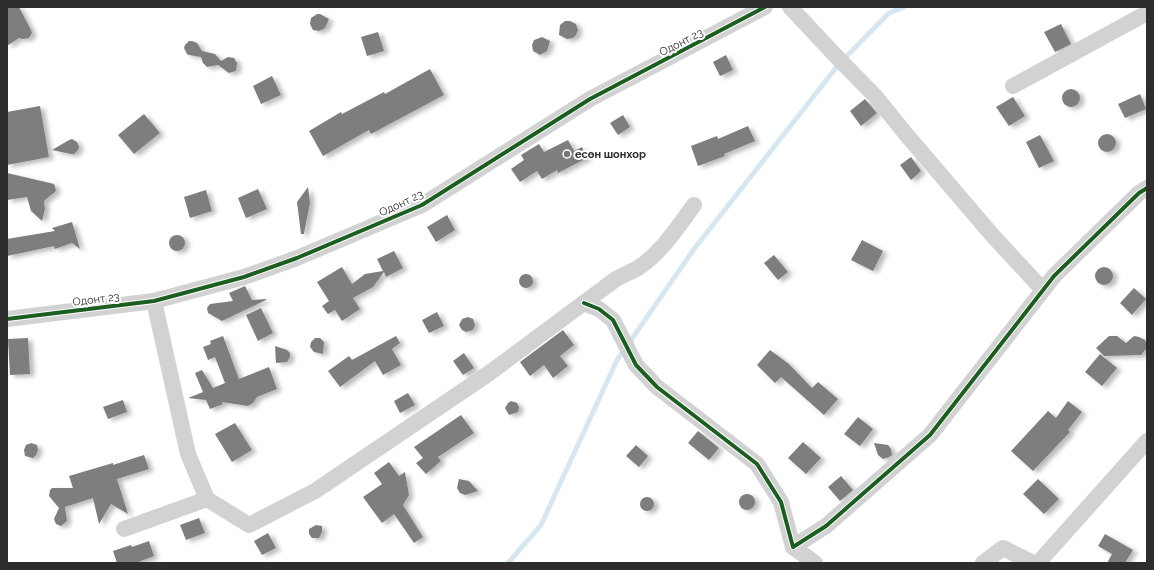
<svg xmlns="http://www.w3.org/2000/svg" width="1154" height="570" font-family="Raleway,sans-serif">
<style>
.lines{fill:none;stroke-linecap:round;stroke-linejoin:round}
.stream{stroke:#d6e7f2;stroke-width:5}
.building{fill:#7e7e7e;filter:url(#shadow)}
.street{stroke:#d2d2d2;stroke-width:16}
.cycleway-casing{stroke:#fff;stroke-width:6}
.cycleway{stroke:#1b5e20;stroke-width:4}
.poi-dot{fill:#767676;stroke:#fff;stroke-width:1.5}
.labels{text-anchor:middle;stroke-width:4;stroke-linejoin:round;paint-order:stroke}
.street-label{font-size:11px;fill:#2d2d2d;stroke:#fff}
.poi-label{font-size:11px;font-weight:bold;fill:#2d2d2d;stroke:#fff;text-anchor:start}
</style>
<defs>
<filter id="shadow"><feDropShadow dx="4.5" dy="2.5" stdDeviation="2" flood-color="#0004"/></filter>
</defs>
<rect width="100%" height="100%" fill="#fff"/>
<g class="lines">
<g class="stream">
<path d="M629,343L694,249L839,64L889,13L904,7"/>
<path d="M508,563L541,525L617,360L624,350"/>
</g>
</g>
<g class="building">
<path d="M7,7H19L31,30L32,33L29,38L23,39L19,38L7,46Z"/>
<path d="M317,14H320L329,19L325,28L319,31L313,30L310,24L311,18Z"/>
<path d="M565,21H570L576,24L578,30L576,35L573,38L567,39L559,35L560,25Z"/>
<path d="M1061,24L1071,44L1055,52L1044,32Z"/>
<path d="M378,32L384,51L367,56L361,37Z"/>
<path d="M542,37L550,41L547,51L540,55L533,51L532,45L534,40Z"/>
<path d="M189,41H192L197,43L202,51L215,54L221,61L228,57L234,58L237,63L236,71L229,73L218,65L207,67L203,63L201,57L189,55L187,54L184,48L185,45Z"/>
<path d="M726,55L733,70L720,76L713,62Z"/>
<path d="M430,69L444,95L371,134L369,130L323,156L309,131L341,112L342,114L384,92L385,94Z"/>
<path d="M272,76L281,95L261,104L253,86Z"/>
<circle cx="1071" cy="98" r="9"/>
<path d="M1140,94L1146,109L1125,118L1118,104Z"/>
<path d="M1013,97L1025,116L1009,126L996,107Z"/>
<path d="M865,99L877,113L861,126L850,111Z"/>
<path d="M40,106L49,157L7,165V112Z"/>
<path d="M144,114L160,133L134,154L118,135Z"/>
<path d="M623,115L630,127L618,135L610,123Z"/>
<path d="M748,126L755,141L724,154L725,156L698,166L691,146L717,136L718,139Z"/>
<circle cx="1107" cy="143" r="9"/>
<path d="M1040,135L1054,161L1039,168L1026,142Z"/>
<path d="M72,139L77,142L79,147L78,150L74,154H71L52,150L69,140Z"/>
<path d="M568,140L574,151L582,147L587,158L558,173L557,170L542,179L537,171L520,182L511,169L524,160L521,155L539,144L544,152Z"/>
<path d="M911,157L921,171L911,180L900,165Z"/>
<path d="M7,173L54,184L56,190L55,192L44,201L45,209L42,221L31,211L27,197L7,200Z"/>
<path d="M308,187L310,203L304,234H301L297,202Z"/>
<path d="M258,189L267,209L246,218L238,198Z"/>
<path d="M206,190L212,211L190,218L184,197Z"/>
<path d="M447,215L455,230L436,242L427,227Z"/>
<path d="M72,222L80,249L72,243L55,249L54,246L7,256V239L55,231L52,228Z"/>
<circle cx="177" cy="243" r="8"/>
<path d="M862,240L883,251L873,271L851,260Z"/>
<path d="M394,251L403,268L386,277L384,272L373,287L353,298L360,309L342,321L335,310L328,314L322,306L329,301L317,282L342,267L352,284L365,274L383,271L377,259Z"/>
<path d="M774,255L788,272L778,280L764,263Z"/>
<circle cx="1104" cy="276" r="9"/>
<circle cx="526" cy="281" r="7"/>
<path d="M245,286L252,300L266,299V300L222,321L208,313L207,308L210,304L233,301L229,293Z"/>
<path d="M1134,288L1146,299L1132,315L1120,303Z"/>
<path d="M261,308L273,333L258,341L246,315Z"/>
<path d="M437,312L444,326L429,333L422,320Z"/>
<path d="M468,317L473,319L475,325L473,330L466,332L462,330L459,325L462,319Z"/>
<path d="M563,330L574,345L560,356L568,366L553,378L544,365L530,376L520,362Z"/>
<path d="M223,336L239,379L269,367L277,389L257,397L253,403L248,406L222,402L223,404L210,409L206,400L188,398L203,392L195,373L202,370L213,388L225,383L215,357L208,360L203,347L211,344L210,341Z"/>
<path d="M396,336L400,343L392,349L401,365L383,375L375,361L340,387L328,371L349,356L352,360Z"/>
<path d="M1109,336H1117L1126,343L1134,336L1139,337L1145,340L1146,343V349L1141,355L1104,356L1096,348Z"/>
<path d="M28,338L30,374L10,375L8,339Z"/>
<path d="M315,338H320L324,342L323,354L314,352L310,347L311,342Z"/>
<path d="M275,346L287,350L290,353V357L287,362L276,363Z"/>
<path d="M770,350L789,364L812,388L818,382L838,399L824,415L781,377L775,383L757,365Z"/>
<path d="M464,353L474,368L463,375L453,361Z"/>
<path d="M1100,354L1117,368L1102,386L1085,372Z"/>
<path d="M408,393L415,405L400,413L394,401Z"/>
<path d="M123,400L127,412L108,419L103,407Z"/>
<path d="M511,401L517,403L519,407L518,412L509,415L505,408L508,403Z"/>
<path d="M1068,401L1082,412L1068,430L1070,432L1033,471L1011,451L1048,411L1056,418Z"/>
<path d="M461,415L474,433L438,457L441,461L426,474L416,463L423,458L414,447Z"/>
<path d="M858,417L873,429L860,446L844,434Z"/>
<path d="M235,423L252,450L232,462L215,434Z"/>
<path d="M698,431L719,448L709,460L688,443Z"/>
<path d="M803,442L821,458L806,474L788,458Z"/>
<path d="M31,443L37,445L38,450L36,455L33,458L25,456L24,450L26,445Z"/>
<path d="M874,443L888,445L891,449L892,455L889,457L883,459L878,455Z"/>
<path d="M636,445L648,456L639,467L626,456Z"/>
<path d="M144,455L149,469L117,479L128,514L111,504L99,524L93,498L65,507L67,521L61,526L56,524L54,519L59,508L49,496L50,490L52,488H73L69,476L113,463V465Z"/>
<path d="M389,462L399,476L405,472L409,495L403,505L423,537L414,543L394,514L382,523L363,497L382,484L374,473Z"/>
<path d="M841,476L853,490L840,501L828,487Z"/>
<path d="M459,479L469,481L478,491L465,495L460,493L457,488Z"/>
<path d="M1038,479L1059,499L1044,514L1023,494Z"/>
<circle cx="747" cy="502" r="8"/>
<circle cx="647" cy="504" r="7"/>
<path d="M199,518L205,533L186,540L180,525Z"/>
<path d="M316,525L322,526V532L319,538H312L309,534V529Z"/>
<path d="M268,533L276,548L262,555L254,541Z"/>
<path d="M1105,534L1133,550L1125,563H1107L1112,554L1098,546Z"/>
<path d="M149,541L154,556L136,563H117L113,551L131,545L132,547Z"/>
</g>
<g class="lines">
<g class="street">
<path d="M790,7L834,54L876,97L905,133L993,236L1043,290"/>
<path d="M1013,86L1147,13"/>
<path d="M154,301L188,454L207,499L249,525L315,491L488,374L616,279C623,275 631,272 638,268C662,252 677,228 694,205"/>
<path d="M584,303L599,309L613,320L636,365L657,387L757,464L781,502L793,547L826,526L930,435L1054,276L1139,193L1147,188"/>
<path d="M7,319L154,301L244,277L297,258L422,205L590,99L765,7"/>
<path d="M124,529L207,499"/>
<path d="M793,547L815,563"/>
<path d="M983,563L1003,548L1033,563"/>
<path d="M1038,563L1147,441"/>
</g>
<g class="cycleway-casing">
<g id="cycleway">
<path d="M584,303L599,309L613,320L636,365L657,387L757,464L781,502L793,547L826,526L930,435L1054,276L1139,193L1147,188"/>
<path d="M7,319L154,301L244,277L297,258L422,205L590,99L765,7"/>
</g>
</g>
<use href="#cycleway" class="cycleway"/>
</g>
<circle class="poi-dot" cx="567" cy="154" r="4"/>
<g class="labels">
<g class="street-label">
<text transform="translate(681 42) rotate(-27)" y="4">Одонт 23</text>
<text transform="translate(401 203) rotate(-25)" y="4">Одонт 23</text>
<text transform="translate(96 299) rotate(-7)" y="4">Одонт 23</text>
</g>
<g class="poi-label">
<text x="575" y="158">есөн шонхор</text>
</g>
</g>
<rect width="1154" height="570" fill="none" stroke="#2d2d2d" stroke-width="16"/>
</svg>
